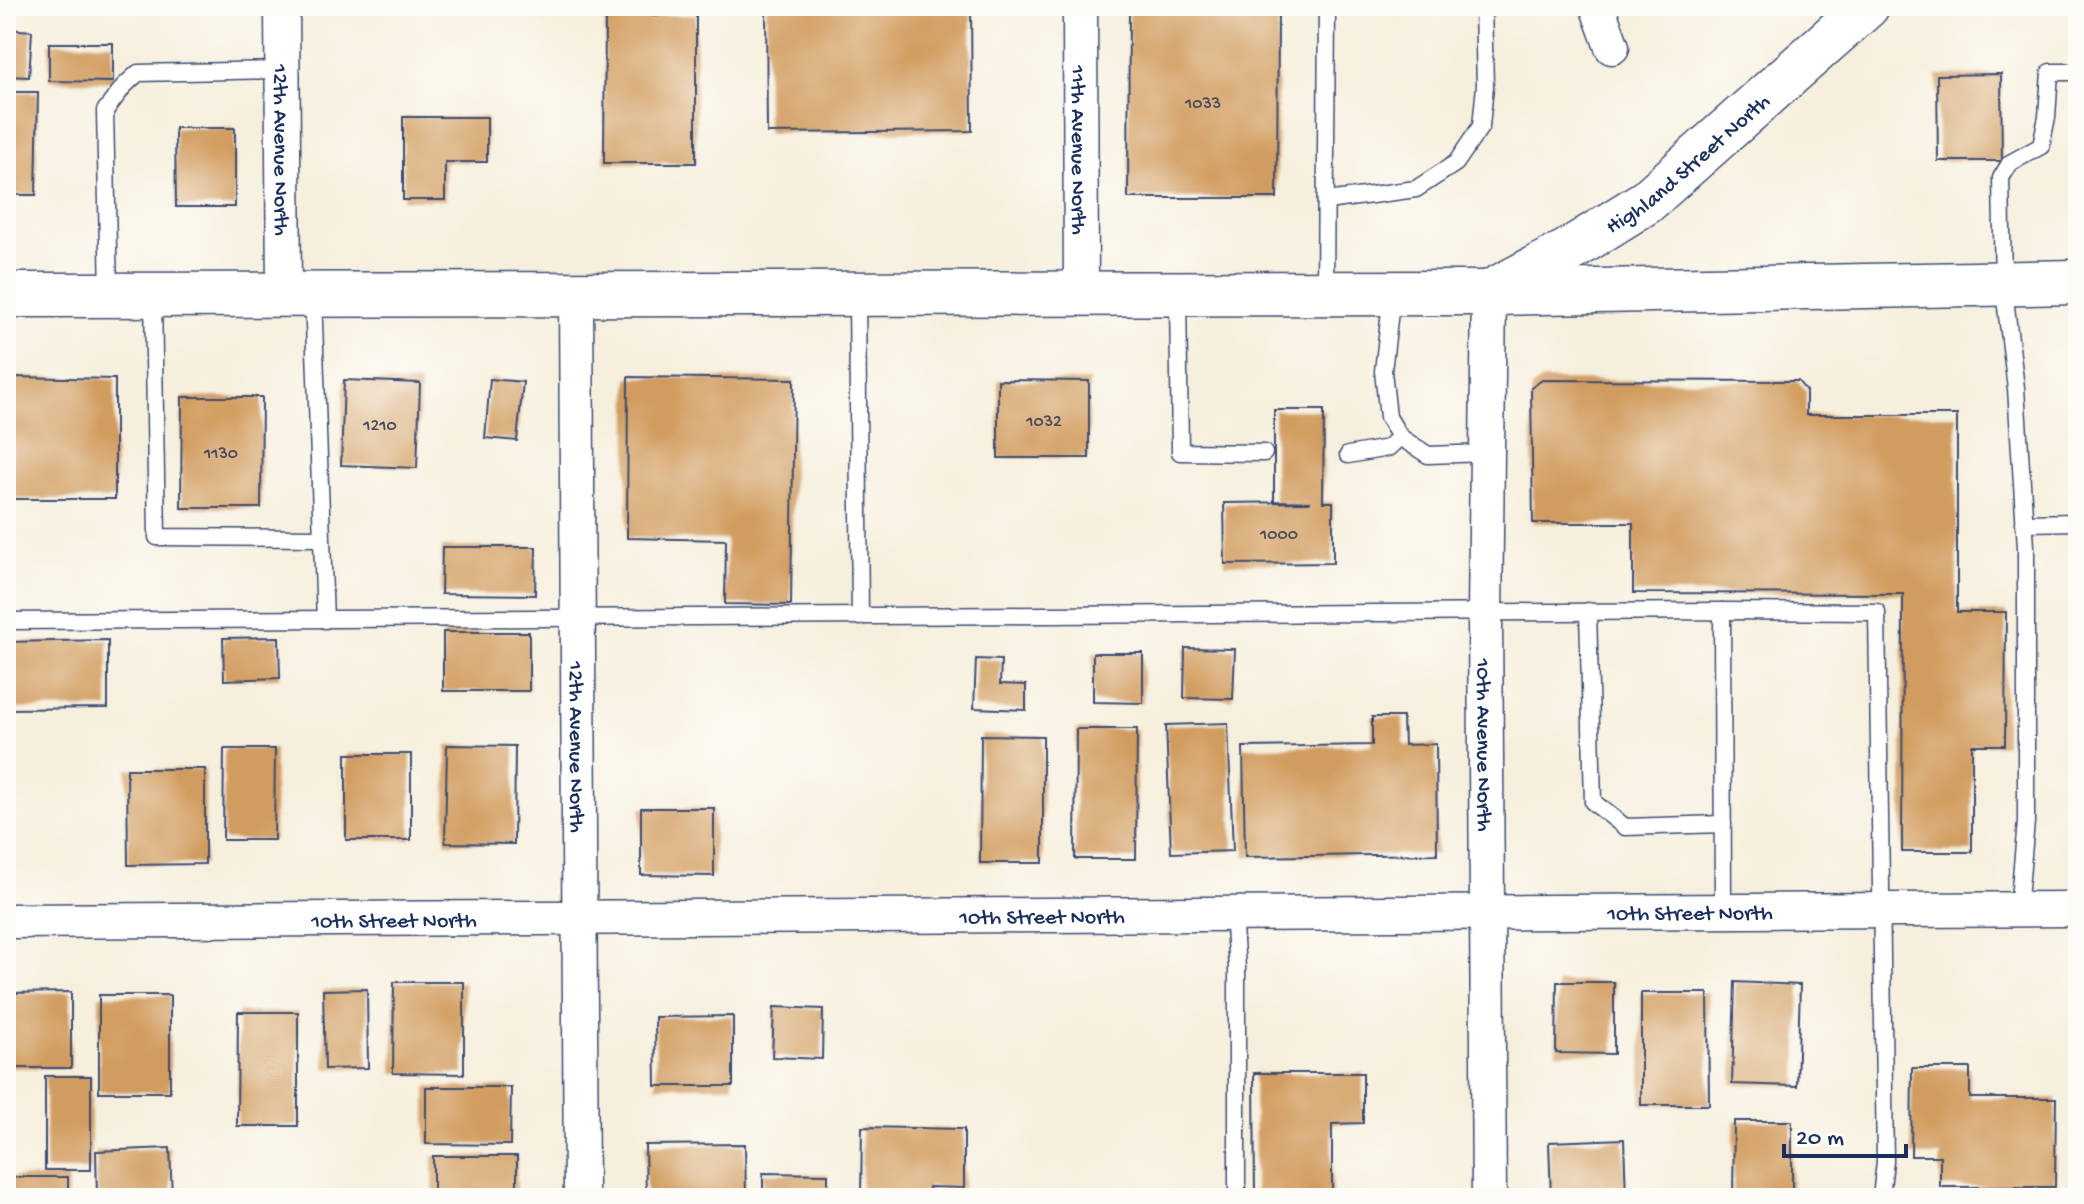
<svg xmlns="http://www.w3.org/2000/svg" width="2084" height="1204" font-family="'Gochi Hand',sans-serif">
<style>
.building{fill:#d19c5f}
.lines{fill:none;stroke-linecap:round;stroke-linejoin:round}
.service-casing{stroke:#3c4c71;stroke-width:19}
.minor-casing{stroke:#3c4c71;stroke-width:37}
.secondary-casing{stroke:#3c4c71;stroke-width:47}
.service{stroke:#fff;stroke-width:16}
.minor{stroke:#fff;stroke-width:34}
.secondary{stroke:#fff;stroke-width:44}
.labels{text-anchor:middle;stroke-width:6;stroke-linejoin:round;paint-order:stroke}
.number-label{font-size:18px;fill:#484a5e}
.street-label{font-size:22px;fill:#1b2f5e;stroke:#fdfcf7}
</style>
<rect width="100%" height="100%" fill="#fdfcf7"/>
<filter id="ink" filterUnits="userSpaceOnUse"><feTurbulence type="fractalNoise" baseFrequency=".0125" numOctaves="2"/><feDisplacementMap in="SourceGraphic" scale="16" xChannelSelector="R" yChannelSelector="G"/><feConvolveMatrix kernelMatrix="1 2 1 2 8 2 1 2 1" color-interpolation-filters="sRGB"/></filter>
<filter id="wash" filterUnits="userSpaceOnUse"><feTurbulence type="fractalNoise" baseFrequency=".006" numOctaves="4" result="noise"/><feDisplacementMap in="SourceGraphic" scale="32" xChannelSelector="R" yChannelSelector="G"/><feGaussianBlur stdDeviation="1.8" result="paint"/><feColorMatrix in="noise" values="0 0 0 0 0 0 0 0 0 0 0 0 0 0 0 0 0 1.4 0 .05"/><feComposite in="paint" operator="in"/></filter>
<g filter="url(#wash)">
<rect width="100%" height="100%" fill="#f6efdd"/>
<g id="blocks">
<g class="building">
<path d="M766,6H971L972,131L767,133Z"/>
<path d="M1129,6H1278L1277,198H1128Z"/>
<path d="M605,15H696V163H604Z"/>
<path d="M6,29L32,31L29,77L6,76Z"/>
<path d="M49,43H113V82L49,81Z"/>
<path d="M2001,74L2002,161H1938L1937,75Z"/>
<path d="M6,92H38L36,195H6Z"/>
<path d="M403,117H487V162H445V200H403Z"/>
<path d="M175,128H235V207H176Z"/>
<path d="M12,377L115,379V499H11Z"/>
<path d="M628,377L794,379L791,605L725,604L726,540L627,538Z"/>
<path d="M490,379L523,382L517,441L485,438Z"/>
<path d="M344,380L420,383L417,468L341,465Z"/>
<path d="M998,380L1089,381V458H998Z"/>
<path d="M1542,380L1798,381L1806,391V415H1957V612H2006L2005,745H1972V852H1902L1903,594L1633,593V523H1533L1531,388Z"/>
<path d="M182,397H262L261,508H181Z"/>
<path d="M1274,410H1324L1323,502H1333V563L1225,564L1224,503L1311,502L1274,501Z"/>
<path d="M442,547H536L535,595L441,594Z"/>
<rect x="443" y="632" width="86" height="59"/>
<path d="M279,637L280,678L224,680L223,638Z"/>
<path d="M108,640V708L6,709V642Z"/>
<path d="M1185,648L1235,649L1233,699L1184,698Z"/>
<path d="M1093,653H1143V703L1093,702Z"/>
<path d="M976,659L1001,660L1000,684L1026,685V710L974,708Z"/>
<path d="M1372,717H1403L1404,745L1436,744L1437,854L1245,857L1243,747L1372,745Z"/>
<path d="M1228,723L1233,851L1171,853L1166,725Z"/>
<path d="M1076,729H1137L1136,859H1075Z"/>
<path d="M981,735L1043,736V863H980Z"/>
<path d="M447,745L515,746L514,844L445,843Z"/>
<path d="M224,749H275L274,840H223Z"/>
<rect x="346" y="754" width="65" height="86"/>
<path d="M127,769H205V864L128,865Z"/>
<path d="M641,808H714V876L641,875Z"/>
<path d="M394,982H464V1074L393,1073Z"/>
<path d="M1557,982H1614V1054L1556,1053Z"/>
<path d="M1735,982L1800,985L1797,1086L1732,1084Z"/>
<path d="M367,989L368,1068L325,1069L323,990Z"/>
<path d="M71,992V1068H6V993Z"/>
<path d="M1641,993H1708L1709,1105H1641Z"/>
<rect x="99" y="995" width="71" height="97"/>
<path d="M774,1007L823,1009L822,1059L772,1057Z"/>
<path d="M238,1012H298V1126H237Z"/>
<path d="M733,1016V1086H656L655,1017Z"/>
<path d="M1912,1068H1970V1098H2056L2055,1187H1940V1156H1911Z"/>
<path d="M1254,1073H1363V1123L1332,1124V1198H1255Z"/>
<rect x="45" y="1076" width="46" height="94"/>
<path d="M426,1087H511L510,1145L426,1144Z"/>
<path d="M1734,1121H1792V1198H1733Z"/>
<path d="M862,1127L964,1129V1188L929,1187V1198H861Z"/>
<path d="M1624,1139L1626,1197L1551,1198L1549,1142Z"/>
<path d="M745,1144L746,1198H646L645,1145Z"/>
<path d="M170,1148L172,1198H97L96,1151Z"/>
<rect x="433" y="1156" width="84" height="42"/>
<path d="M763,1173L828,1174V1198H763Z"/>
<rect x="9" y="1177" width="59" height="21"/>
</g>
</g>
</g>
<g filter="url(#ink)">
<use href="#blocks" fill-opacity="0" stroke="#3c4c71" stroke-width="2"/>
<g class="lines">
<g class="service-casing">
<g id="service">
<path d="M1327,201L1416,189L1456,163L1481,126L1485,86L1483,6"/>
<path d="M1325,292L1327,6"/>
<path d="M109,294L105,111L124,86L138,73L283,70"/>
<path d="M1392,294L1383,371L1388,417L1400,437L1428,455L1487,453"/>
<path d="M1178,295L1180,452L1264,453"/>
<path d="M153,296L157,537L321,538"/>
<path d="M313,296L325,620"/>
<path d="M857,296L860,617"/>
<path d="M1348,455L1388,448L1400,437"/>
<path d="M2024,523L2078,522"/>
<path d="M1588,611L1593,802L1625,827L1723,824"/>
<path d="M1722,611L1877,612L1885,1161L1881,1198"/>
<path d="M6,621L1722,611L1723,911"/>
<path d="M2018,910L2026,822V547L2016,388L2003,283L2001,178L2010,163L2041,146L2047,117L2050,72H2078"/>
<path d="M1233,914L1237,968V1198"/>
</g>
</g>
<g class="minor-casing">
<g id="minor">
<path id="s1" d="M282,6L284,295"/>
<path id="s2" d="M1080,6L1081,294"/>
<path d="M1597,6L1612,47"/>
<path id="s3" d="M1489,293L1485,614L1489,1198"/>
<path id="s4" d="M576,295L581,1198"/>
<path id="s5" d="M6,921L2078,909"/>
</g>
</g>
<g class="secondary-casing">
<g id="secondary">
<path id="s6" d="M1496,289L1568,251L1646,202L1867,6"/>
<path d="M6,295L1489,293L2078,282"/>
</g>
</g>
<use href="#service" class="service"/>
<use href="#minor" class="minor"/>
<use href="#secondary" class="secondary"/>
</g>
</g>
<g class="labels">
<g class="number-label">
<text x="1203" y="108">1033</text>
<text x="1044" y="426">1032</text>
<text x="380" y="430">1210</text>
<text x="221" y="458">1130</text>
<text x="1279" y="539">1000</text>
</g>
<g class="street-label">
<text dy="8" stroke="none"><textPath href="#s1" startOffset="144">12th Avenue North</textPath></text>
<text dy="8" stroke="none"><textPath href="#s2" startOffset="144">11th Avenue North</textPath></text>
<text dy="8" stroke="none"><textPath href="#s6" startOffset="230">Highland Street North</textPath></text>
<text dy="8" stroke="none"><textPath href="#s3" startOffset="452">10th Avenue North</textPath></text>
<text dy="8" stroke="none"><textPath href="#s4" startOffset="452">12th Avenue North</textPath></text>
<text dy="8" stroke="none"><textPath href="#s5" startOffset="1684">10th Street North</textPath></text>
<text dy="8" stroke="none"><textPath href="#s5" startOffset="1036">10th Street North</textPath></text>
<text dy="8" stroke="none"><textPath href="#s5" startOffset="388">10th Street North</textPath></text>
</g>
</g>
<rect width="2084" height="1204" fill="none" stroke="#fdfcf7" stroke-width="32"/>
<path d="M1784 1144v12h122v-12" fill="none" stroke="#1b2f5e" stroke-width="4"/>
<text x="1796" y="1144" font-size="24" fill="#1b2f5e" stroke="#fdfcf7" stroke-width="6" paint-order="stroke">20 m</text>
</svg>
